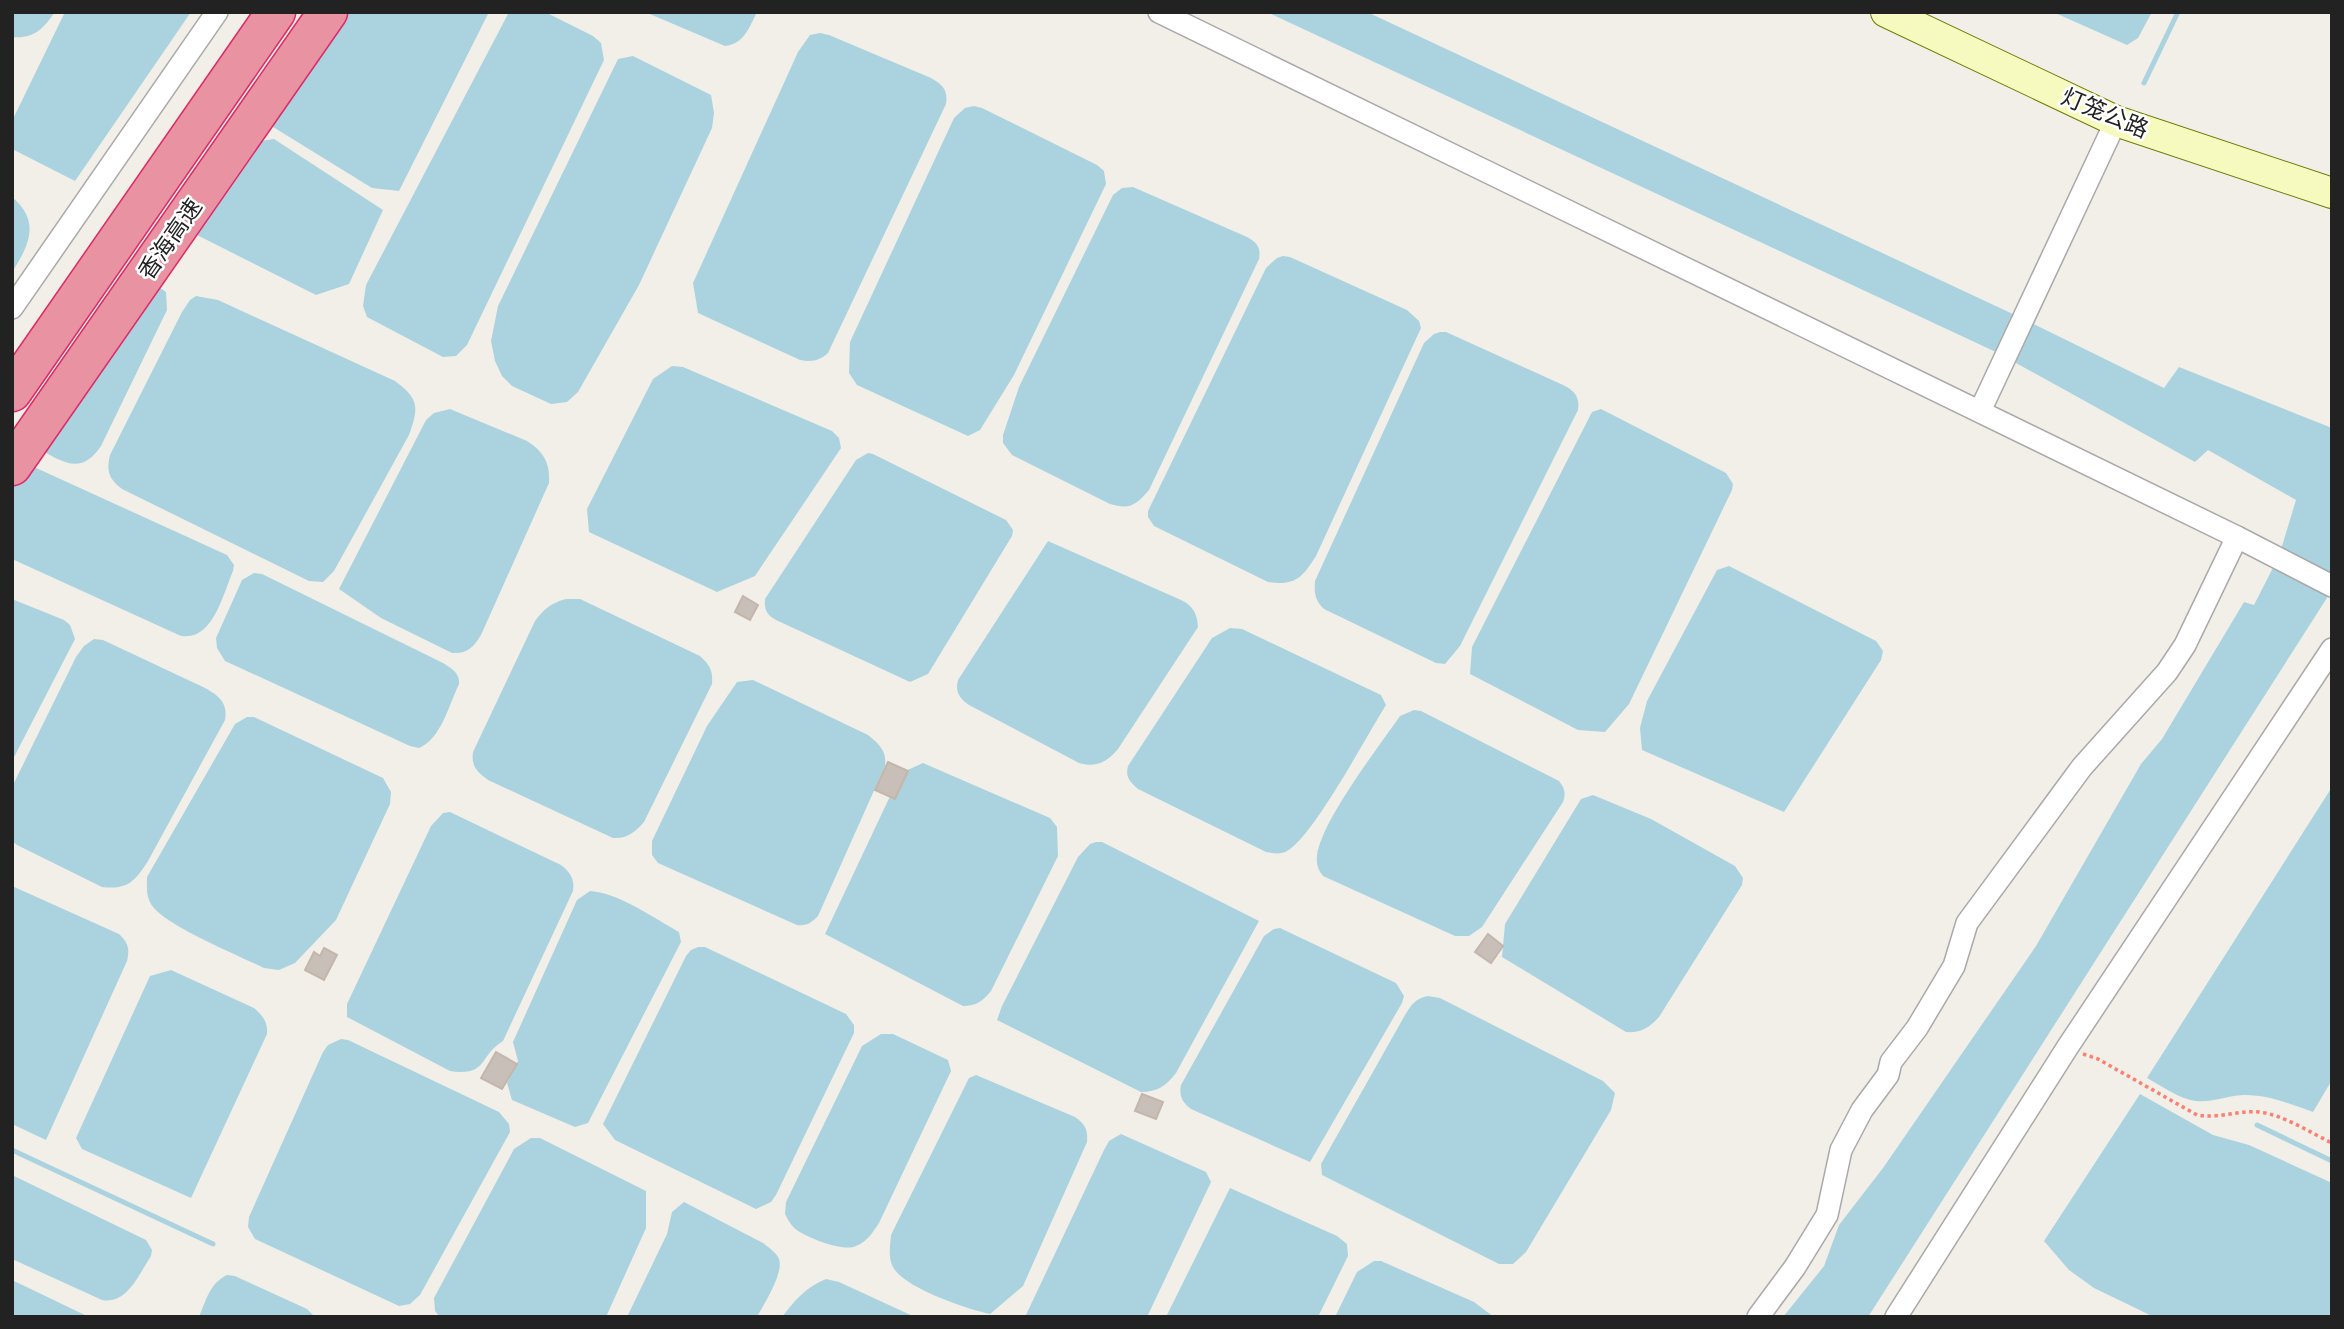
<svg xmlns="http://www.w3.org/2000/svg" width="2344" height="1329" font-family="Barlow,'Noto Sans SC',sans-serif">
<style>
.water{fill:#aad3df}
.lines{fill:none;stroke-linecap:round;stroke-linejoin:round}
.stream{stroke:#aad3df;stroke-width:5}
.building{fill:#c7bfb8;stroke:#c4b6ab;stroke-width:2}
.street-casing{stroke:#a9a9a9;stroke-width:24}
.secondary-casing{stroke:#707d05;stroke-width:32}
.highway-casing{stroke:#dc2a67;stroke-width:41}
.path{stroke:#fa8072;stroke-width:3.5;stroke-dasharray:3.5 3.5;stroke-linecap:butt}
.street{stroke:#fff;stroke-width:21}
.secondary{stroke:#f7fabf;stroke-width:30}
.highway{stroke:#e892a2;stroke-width:38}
.labels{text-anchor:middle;stroke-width:5;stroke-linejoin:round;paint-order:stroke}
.street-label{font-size:23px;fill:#222;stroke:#fff}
</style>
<rect width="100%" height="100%" fill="#f2efe9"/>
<g class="water">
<path d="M12,12H55C43,29 34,39 12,37Z"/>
<path d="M65,12H191L75,181L12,149V121Z"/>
<path d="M342,12H489L399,191L372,188L265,122Z"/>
<path d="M509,12H545L593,36L601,43L604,60L467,345L456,356L443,357L367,317L363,306L366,285Z"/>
<path d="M645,12H757C749,28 744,44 725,46Z"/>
<path d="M1267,12H1367L2015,315L2164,388L2179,367L2332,428V590L1868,1317H1783L1824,1266L1839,1225L1883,1168L2036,946L2141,764L2162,739L2244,602L2254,605L2279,556L2296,500L2208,450L2195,462L1998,353Z"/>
<path d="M2053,12H2152L2138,38L2127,45Z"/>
<path d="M820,33L829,35L931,78C943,85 948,90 946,104L828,353C819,361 812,362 800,360L698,313L693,283L798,52L810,35Z"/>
<path d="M633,56L711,95L714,113L712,128L639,285L578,392L567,402L551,404L512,386L502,376L495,361L491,341L498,306L618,59Z"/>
<path d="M974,106L982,108L1097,165L1104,171L1106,184L1014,375L980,430L968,436L857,385L849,373L850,342L954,118L965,108Z"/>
<path d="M274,139L383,210L349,284L316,295L189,231L254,142Z"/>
<path d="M1133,187L1247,237C1257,243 1261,247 1259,259L1149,490C1136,505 1130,510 1110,504L1012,455L1003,443V435L1019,387L1113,195L1122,188Z"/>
<path d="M12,197C41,221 29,246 12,272Z"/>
<path d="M1283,256L1290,257L1407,310L1419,321L1421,328L1316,556C1302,578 1295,586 1268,582L1154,526L1148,517V511L1266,268L1277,258Z"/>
<path d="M152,282L166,292L167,310L101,446C80,477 62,461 35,447Z"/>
<path d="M196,296L218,300L395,381C419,399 419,407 409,435L334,571L323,582L309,581L122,489C109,479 106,472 110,455L182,312L190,300Z"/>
<path d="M1440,332H1446L1563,385C1574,390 1580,397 1578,410L1460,646L1445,664L1436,663L1324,609C1315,601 1314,593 1315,581L1424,343L1434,334Z"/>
<path d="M672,366L683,367L832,431L839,438L841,448L755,576L717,592L589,532L587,509L653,379Z"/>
<path d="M450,409L527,441C544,452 550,463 549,483L481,635C473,648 467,654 452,653L381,618L339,589L426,420L434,413Z"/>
<path d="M1601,409L1726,473L1733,484L1732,490L1629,704L1605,732L1578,730L1470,674L1472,647L1592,412Z"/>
<path d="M868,453L873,454L1006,520L1013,530L1012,536L928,674L910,682L776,620C767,615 764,610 765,599L856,460Z"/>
<path d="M23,462L227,555L234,565L233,571C223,594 213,641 181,636L12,559V480Z"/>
<path d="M1048,541L1181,600C1193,606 1197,613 1198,627L1118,749C1107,762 1096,768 1079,763L969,705C959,698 955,692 958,680Z"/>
<path d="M1729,566L1876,641L1883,651L1881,660L1784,812L1642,750L1640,728L1647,701L1717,570Z"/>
<path d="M254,573L262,574L443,663C452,669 460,673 459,684C449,705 441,739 419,748L410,746L225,661L217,648L216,638L242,580Z"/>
<path d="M12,599L64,620L70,625L75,639L12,761Z"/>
<path d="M566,599H580L700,656C710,665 713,671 712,684L644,822C635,832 627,839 613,838L488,780C477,772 471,766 473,752L535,621C544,609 551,603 566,599Z"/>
<path d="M1230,628L1242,629L1381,695L1386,705C1367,735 1313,837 1287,851C1280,855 1273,853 1266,852L1138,789C1130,782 1125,777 1128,766L1212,638Z"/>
<path d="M94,639L103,640L203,687C218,695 228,702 225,720L148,861C135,881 128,890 102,887L17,845L12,841V787L76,657L84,646Z"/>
<path d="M753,680L868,735C879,744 887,751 885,766L818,916C811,923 807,926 797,925L658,863L652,855V841L707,726L737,682Z"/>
<path d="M1414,710L1421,711L1559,781C1565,789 1566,793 1563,802L1482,927L1469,936H1455L1323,876C1318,870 1316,864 1317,856C1321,821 1378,748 1400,716Z"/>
<path d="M247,717H254L383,778L391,792L390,804L336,920L295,963L279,970L264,968C240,956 163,925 151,904C146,895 147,887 147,877L235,724Z"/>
<path d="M923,763L1050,818L1057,827L1058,856L991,991C983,1001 976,1006 963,1006L825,934L901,773Z"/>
<path d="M2332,787V1080L2313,1112C2290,1104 2269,1095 2245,1095C2228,1095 2213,1103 2196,1101C2179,1099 2162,1086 2147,1078Z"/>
<path d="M1593,795L1651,819L1735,866L1743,878L1742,885L1659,1017C1649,1028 1641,1033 1626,1032L1502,957L1505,924L1581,799Z"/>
<path d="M450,812L561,865C570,872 575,879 573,891L503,1041C479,1055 488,1077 450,1071L347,1017V1004L431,826L443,813Z"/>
<path d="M1096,842H1102L1259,921L1176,1073C1166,1086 1157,1092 1141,1092L997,1020L1002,1006L1078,857L1090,844Z"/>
<path d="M12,886L119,934C128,943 130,948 127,961L46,1140L12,1124Z"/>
<path d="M590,891C619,893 654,918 679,932L681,942L588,1123L575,1127L512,1100L507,1083L518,1061L513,1042L577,900Z"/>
<path d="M1280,928L1396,983L1404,996L1402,1003L1310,1162L1191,1109C1182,1102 1179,1096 1181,1085L1264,936L1274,929Z"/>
<path d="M698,947H705L846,1014L854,1025V1033L776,1195L771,1202L756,1209L615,1140L603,1124L686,956L691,950Z"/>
<path d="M171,970L254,1008C263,1016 268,1022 267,1034L191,1198L82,1149L76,1138L150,976Z"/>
<path d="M1428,996L1440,998L1603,1081L1615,1093L1611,1110L1526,1252L1513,1264H1499L1322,1175L1321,1164L1405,1015C1411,1005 1416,998 1428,996Z"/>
<path d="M881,1034H893L948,1060L951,1071L879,1223C873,1232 867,1242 856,1246C843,1252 811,1239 798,1231C792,1227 788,1220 785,1214L786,1202L862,1046Z"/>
<path d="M341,1039L348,1040L499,1112L509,1124L510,1132L420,1295L410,1304L399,1306L255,1239L248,1227L249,1217L323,1052L328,1045Z"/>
<path d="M976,1075L1075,1117C1085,1124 1088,1129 1087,1142L1023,1286L990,1314C967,1309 904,1288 893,1267C888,1258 890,1246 891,1235L969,1078Z"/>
<path d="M2140,1094L2213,1135L2249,1145L2332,1183V1317H2154L2094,1288L2069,1270L2044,1241Z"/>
<path d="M1121,1134L1206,1172L1211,1182L1147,1317H1025L1104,1150L1109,1141Z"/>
<path d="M531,1138H540L646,1191V1228L606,1317H440L435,1311L434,1298L514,1149Z"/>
<path d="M12,1175L146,1240L152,1250L151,1256C139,1274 127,1305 102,1300L12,1259Z"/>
<path d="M1230,1188L1337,1236L1347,1244L1348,1256L1318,1317H1166Z"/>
<path d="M684,1202L763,1243C768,1247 776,1252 779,1259C784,1273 764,1304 757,1317H627L667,1234L672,1212Z"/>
<path d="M1374,1261H1381L1474,1302L1494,1317H1335L1357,1272Z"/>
<path d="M227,1275L235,1276L307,1309L315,1317H199C206,1300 210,1283 227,1275Z"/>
<path d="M826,1279L839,1282L915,1317H782C795,1300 806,1287 826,1279Z"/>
<path d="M12,1280L89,1317H12Z"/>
</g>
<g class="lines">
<g class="stream">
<path d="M2144,83L2178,12"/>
<path d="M2257,1125L2332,1161"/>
<path d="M12,1150L213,1244"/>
</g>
</g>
<g class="building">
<path d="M743,596L758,605L750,620L735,612Z"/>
<path d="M888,762L908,771L895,799L875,790Z"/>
<path d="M1488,934L1503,946L1491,963L1475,952Z"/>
<path d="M324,948L337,955L324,980L305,970L314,952L320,956Z"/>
<path d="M496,1052L517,1064L502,1089L481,1078Z"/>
<path d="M1142,1094L1163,1102L1156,1119L1135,1111Z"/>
</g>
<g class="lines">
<g class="street-casing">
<g id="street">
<path d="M1159,12L2237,537L2332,586"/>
<path d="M12,308L217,12"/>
<path d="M1980,411L2116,121"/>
<path d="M1758,1317L1795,1267L1827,1215L1841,1150L1862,1110L1888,1075L1891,1062L1917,1028L1954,966L1967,923L2082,767L2167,672L2185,645L2237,537"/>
<path d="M1896,1317L2067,1048L2332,649"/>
</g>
</g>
<g class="secondary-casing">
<path id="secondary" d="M1886,12L2116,121L2332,193"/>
</g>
<g class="highway-casing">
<g id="highway">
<path d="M12,392L276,12"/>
<path d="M12,466L328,12"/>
</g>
</g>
<path class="path" d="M2083,1054L2098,1059L2197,1115C2219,1119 2238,1110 2259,1112C2284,1115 2309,1132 2332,1143"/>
<use href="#street" class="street"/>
<use href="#secondary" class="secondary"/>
<use href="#highway" class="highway"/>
</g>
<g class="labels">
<g class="street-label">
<text transform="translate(2105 113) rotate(23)" y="8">灯笼公路</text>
<text transform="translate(170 239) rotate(-55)" y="8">香海高速</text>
</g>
</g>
<rect width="2344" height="1329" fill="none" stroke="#222222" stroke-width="28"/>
</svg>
